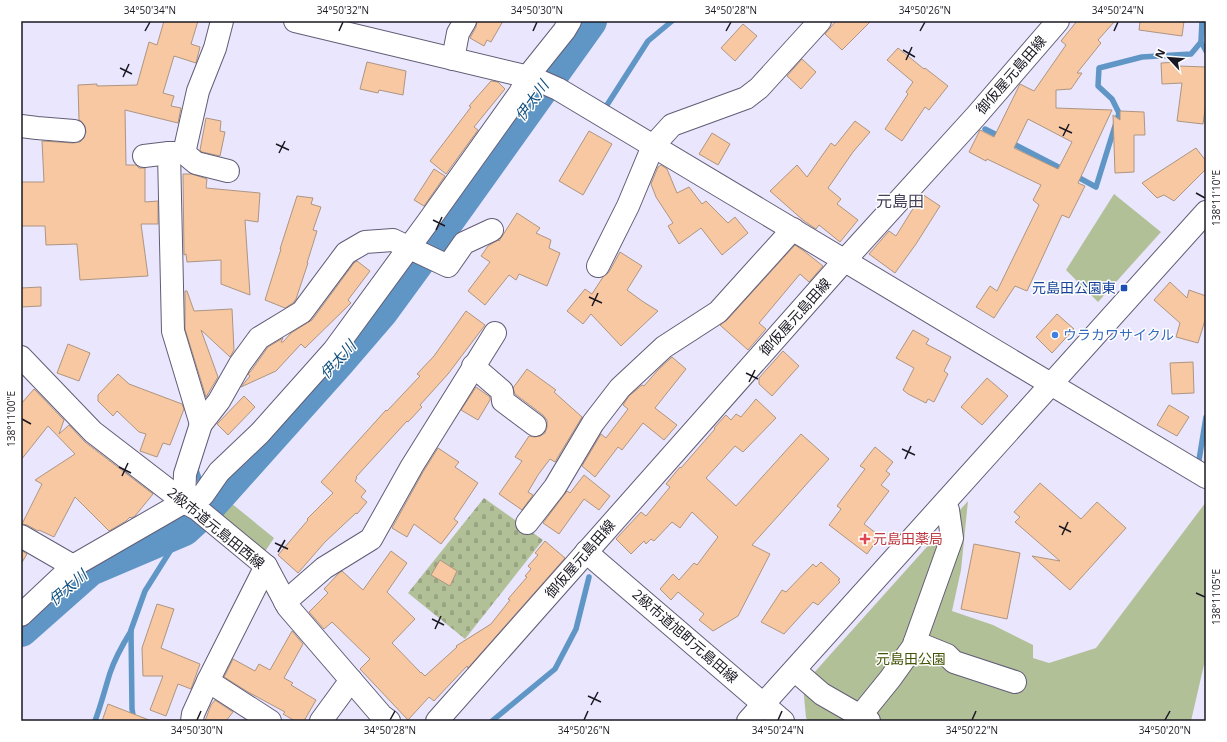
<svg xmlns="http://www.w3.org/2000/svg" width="1227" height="742" font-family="'Open Sans','Noto Sans JP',sans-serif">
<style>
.green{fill:#b2c098}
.cemetery{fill:url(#cemetery-stones)}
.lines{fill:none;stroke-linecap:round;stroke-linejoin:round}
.stream{stroke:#5f96c6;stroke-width:5.5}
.river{stroke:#5f96c6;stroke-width:34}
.building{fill:#f7c8a1;stroke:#ae9582;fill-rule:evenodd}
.minor-casing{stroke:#625d76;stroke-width:24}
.minor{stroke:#fff;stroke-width:22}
.ticks{fill:none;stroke:#1a1822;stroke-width:1.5}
.transit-dot{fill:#1a4fb4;stroke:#fff;stroke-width:1.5}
.shop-dot{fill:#3f7fe0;stroke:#fff;stroke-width:1.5}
.health-dot{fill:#e0444e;stroke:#fff;stroke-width:1.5}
.labels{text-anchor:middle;stroke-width:3;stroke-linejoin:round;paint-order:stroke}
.street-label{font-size:14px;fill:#1a1822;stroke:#fff}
.transit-label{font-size:14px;fill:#164399;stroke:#fff;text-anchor:end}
.shop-label{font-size:14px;fill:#366cbe;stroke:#fff;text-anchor:start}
.health-label{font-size:14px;fill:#be3a42;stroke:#fff;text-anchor:start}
.park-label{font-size:14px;fill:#435508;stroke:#fff}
.water-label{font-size:15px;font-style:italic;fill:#11507e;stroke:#fff}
.quarter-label{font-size:16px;fill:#443f57;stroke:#fff}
.neatline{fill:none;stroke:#1a1822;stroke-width:1.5}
.ticks-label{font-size:10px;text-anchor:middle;fill:#1a1822}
</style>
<defs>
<pattern id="cemetery-stones" width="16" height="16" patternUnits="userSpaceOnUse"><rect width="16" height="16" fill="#b2c098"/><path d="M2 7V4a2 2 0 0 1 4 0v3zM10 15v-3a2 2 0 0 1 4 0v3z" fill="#98a483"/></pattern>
</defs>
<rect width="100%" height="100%" fill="#eae6fd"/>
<g class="green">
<path d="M1114,194L1161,232L1098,302L1066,270Z"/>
<path d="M968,501L961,570L952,611L993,625L1033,645V658L1049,663L1096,648L1206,502V656L1191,721H809L806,718L803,685Z"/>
<path d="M231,503L274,538L260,559L214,520Z"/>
</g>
<path class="cemetery" d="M484,498L543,540L465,639L408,593Z"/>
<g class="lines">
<g class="stream">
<path d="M1202,21L1201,42L1206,51"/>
<path d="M607,105L648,41L672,21"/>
<path d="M985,129L1001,137"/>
<path d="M1010,142L1064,170"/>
<path d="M1074,175L1096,187L1119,113L1112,99L1098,86L1099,68L1142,57L1191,54L1201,42"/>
<path d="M1198,466L1206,417"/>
<path d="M197,467L196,470L202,487"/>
<path d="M95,721C101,705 105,689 110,673C115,658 123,644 131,631"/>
<path d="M134,721L132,709L131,630L145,591L184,529"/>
<path d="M492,721L555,669L576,629L589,577"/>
</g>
<path class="river" d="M21,630L90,569L184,529L209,506L338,362L381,312L430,245L590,21"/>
</g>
<g class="building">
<path d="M164,21H198L191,44L200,47L196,63L174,56L163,93L174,96L171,106L181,108L178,123L125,110L126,165H136L139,168H145V202L158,201V224H141L148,276L80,280L77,244L46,245L45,226H21V182H44L42,141L73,143L80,142L84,138L86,132L85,126L81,121L79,120L78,85L97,84V86L137,85L149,42L157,45Z"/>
<path d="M477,21H503L491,42L487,40L484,46L470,38L476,27Z"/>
<path d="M836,21H871L842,50L825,34Z"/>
<path d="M1077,21H1115L1098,40L1101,43L1077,73H1082L1071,89L1056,90V108L1112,110L1078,183L1085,186L1069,218L1062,215L1027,291L1015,286L994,318L976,307L990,286L997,291L1039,205L1033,200L1041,185L987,159L986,161L969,152L980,130L994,137L1020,84L1034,91L1066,45L1061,41ZM1028,119L1072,142L1058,169L1014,148Z"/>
<path d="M1140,21H1184L1182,36L1139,30Z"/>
<path d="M743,24L757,36L735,61L721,48Z"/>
<path d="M898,48L924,69L925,68L948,86L929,110L925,107L902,141L885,129L908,94L906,92L913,82L887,60Z"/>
<path d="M802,59L816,72L801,89L787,76Z"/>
<path d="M367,62L406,71L403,95L379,90L378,93L360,89Z"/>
<path d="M1179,62V66L1206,67V103L1203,124L1177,121L1182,83L1162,84L1161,63Z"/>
<path d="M491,81L498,82L505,89L474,127L478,130L446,174L430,161L471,107L469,106Z"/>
<path d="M1120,111L1144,112L1145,135H1134V172L1115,173L1113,115L1120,120Z"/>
<path d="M206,118L221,121L220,131L225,132L220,156L202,152L200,150Z"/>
<path d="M855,121L870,132L853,152L828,188L841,199L837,204L858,220L840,242L819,225L816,229L804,221L770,191L797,165L807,177L831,143L835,146Z"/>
<path d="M589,131L612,144L583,195L559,181Z"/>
<path d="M712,133L730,144L718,165L699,154Z"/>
<path d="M1196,148L1206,161V169L1174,201L1164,195L1157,198L1142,183Z"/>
<path d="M661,165L667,169L677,193L689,187L702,204L706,201L728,223L735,217L748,233L722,255L701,228L679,244L668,226L673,223L656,197L651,184L658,167Z"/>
<path d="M434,169L445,176L424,206L414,200Z"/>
<path d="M183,174H192L207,179L206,188L260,193L258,222L245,220L250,295L221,284V260L187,262L186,254L184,255Z"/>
<path d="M922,194L940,206L916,244L895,273L869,254L889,231L896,236Z"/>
<path d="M297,196L313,198L311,204L321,207L313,230L317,231L307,263H308L296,299L293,303L285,308L265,300L281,249H280Z"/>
<path d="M517,213L540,228L536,233L551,240L549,248L560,253L547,286L519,274L516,280L509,275L485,305L468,291L490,262L481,256L488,246L498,240L499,241Z"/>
<path d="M795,245L804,251L823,266L809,282L800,274L759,323L766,329L748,350L720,325L727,320Z"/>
<path d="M620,252L642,266L627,290L642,301L658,311L621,346L591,314L583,324L567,311L585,289L592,294L603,277L609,272Z"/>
<path d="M357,261L370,271L348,300L351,303L305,348L301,344L276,371L241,387L250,376L248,374L251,371L268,347L283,338L281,342H283L291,333L312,320L354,263Z"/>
<path d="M1170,282L1187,298L1189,290L1206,296V317L1198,343L1176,337L1180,323L1154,300Z"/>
<path d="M41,287V306L21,307V288Z"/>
<path d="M185,291H187L194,311L232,309L234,350L230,357L201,330L218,377L206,397L185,329Z"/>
<path d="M466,311L485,325L448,374L420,405L422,407L408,422L407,421L356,477L357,478L355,481L366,491L361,497L367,502L357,514L356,513L325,542L298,573L278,555L308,520L307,519L333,493L321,482L386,410L387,411L420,376L417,374L434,356Z"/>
<path d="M1057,314L1074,329L1052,353L1036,337Z"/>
<path d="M913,330L929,339L926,344L951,357L944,371L948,374L934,402L928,399L926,403L908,394L903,390L914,368L896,358Z"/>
<path d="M68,344L90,353L79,381L57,373Z"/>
<path d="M783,351L799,366L772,396L759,384V378Z"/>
<path d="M672,357L686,369L655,408L677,425L664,440L643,423L622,450L618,447L595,477L582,466L601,434L606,438L628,409L623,405L629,396L642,385L644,386L658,370Z"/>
<path d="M1193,362L1194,393L1172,394L1170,363Z"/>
<path d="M527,369L556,390L554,392L582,417L555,462L550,459L538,475L528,492L533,495L522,510L499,494L522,461L515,457L529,436L534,437L540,436L545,433L547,427V420L543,415L515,394L513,388Z"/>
<path d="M118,374L129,384L182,404L184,409L170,445L163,443L157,457L140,451L146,434L139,432L117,411L113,416L98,401V395Z"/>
<path d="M987,378L1008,396L982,425L961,407Z"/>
<path d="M476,387L490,397V400L478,420L461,410Z"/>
<path d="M34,389L64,420L59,434L69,425L85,442L153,494L135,516L131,518L130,517L126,521L109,531L75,497L54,537L39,530L38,531L27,525L22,524L42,484L35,480L75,454L48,426L21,460V404Z"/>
<path d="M244,396L255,407L228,435L217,424Z"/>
<path d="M756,399L776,418L743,452L735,446L706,478L736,506L801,434L829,459L752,545L770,554L738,616L713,631L699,620L704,614L678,592L671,600L660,589L673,574L679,580L694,563L697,565L718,537L692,512L680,528L672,522L654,541L651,539L646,544L644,541L631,554L616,539L641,512L646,516L670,487L666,484L680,467L681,468L715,429L714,428L725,416L726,415L731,420L736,414L741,417Z"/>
<path d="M1169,405L1189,417L1177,436L1157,425Z"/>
<path d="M875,447L893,462L886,471L890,474L881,485L889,491L864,524L880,536L867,554L829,525L841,509L837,506L865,469L860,466Z"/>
<path d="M438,448L459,462L455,467L478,483L454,519L458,522L441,544L414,524L407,537L392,528L423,472Z"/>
<path d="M584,475L610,496L599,510L584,499L559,534L543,523L567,491L570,493Z"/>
<path d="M1040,483L1081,519L1097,502L1126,528L1070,590L1032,556L1060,561L1015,522L1020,517L1014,512Z"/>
<path d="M545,541L565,558L468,668L467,666L434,701L429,697L408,720L360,669L370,659L332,622L324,629L309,612L328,593L324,589L339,573L342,571L363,590L391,551L407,563L387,592L415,619L392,643L421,673V672L425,676L457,647L456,646L491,624L510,600L508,599L527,577L525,576L531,569L528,566L538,555L535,553Z"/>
<path d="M974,544L1020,553L1007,619L961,609Z"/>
<path d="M21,550L27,554L21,564Z"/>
<path d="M440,560L457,571L450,586L431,575Z"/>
<path d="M821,562L840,579L838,580L840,582L818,605L813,602L784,634L761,622L782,590L786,592L813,564L816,567Z"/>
<path d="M157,604L174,609L161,648L200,664L191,689L178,684L166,716L150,710L163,676H143L142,648Z"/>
<path d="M292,631L303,644L284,678L293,683L291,685L316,700L304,721H295L283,714L285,712L248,692L224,677L233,659L255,671L259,664L270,670Z"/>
<path d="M215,700L233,712L226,721H205L211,705Z"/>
<path d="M108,704L149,720L148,721H102Z"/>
</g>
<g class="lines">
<g class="minor-casing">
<g id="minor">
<path d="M295,21L533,78L558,89L1206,477"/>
<path d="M453,59L458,33L465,21"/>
<path d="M21,126L37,128L74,131"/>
<path d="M169,153L173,331L201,424"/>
<path d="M184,153L196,163L228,171"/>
<path d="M144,156L169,153H184L198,91L215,48L222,21"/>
<path d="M598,266L628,206L653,146L672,125L746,98L759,88L820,21"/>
<path d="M21,357L93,432L184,502L197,509L266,566L288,607L382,716L389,721"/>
<path d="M473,366L502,391L503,401L535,425"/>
<path d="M184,502L185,474L201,424L219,401L240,364L259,338L302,312L346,253L365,242L393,240L448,266L464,243L492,230"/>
<path d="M527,523L555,487L593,423L620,388L664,347L718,312L793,229"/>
<path d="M21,536L73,566"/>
<path d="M586,552L783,721"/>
<path d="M285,602L324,568L371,539L412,466L495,333"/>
<path d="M21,615L73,566L184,502L203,495L219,472L260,433L334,350L427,223L520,93L528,76L564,31L570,21"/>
<path d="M915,642L947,655L954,662L1015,682"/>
<path d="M800,675L822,694L869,721"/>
<path d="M208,681L270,721"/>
<path d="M860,716L890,679L913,647L952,538L948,510"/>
<path d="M192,721L193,714L208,681L266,566"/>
<path d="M321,721L351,680"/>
<path d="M437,721L845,260L976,116L1058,21"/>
<path d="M748,721L1206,212"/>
</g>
</g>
<use href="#minor" class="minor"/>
</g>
<path class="ticks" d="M145,31L150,22M339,31L343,22M533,31L537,22M726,31L731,22M920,31L925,22M1114,31L1118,22M903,50L915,57M906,60L912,47M120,68L132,74M123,77L129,64M1059,127L1072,133M1063,136L1069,124M276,144L289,150M279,153L285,141M1196,193L1205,198M433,220L445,226M436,230L442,217M589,297L602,303M592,306L598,293M746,373L758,379M749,382L755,370M22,419L31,424M902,449L915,455M905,459L911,446M119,467L131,473M122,476L128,463M1059,526L1071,532M1062,535L1068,522M275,543L288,549M278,552L285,540M1196,593L1205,597M432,619L444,625M435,629L441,616M588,696L601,702M591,705L598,692M197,720L201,711M390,720L395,711M584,720L588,711M778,720L782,711M972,720L976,711M1165,720L1170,711"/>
<rect class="transit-dot" x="1120" y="284" width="8" height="8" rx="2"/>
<circle class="shop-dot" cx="1055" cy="335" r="4"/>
<path class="health-dot" d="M863 533h4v4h4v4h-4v4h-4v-4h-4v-4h4z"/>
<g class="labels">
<g class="street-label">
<text transform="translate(1011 75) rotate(-49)" y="5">御仮屋元島田線</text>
<text transform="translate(795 317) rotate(-48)" y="5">御仮屋元島田線</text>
<text transform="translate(216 528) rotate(39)" y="5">2級市道元島田西線</text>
<text transform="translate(580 559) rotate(-49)" y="5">御仮屋元島田線</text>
<text transform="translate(685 636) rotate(41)" y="5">2級市道旭町元島田線</text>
</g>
<g class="transit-label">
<text x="1116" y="293">元島田公園東</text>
</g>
<g class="shop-label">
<text x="1063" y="340">ウラカワサイクル</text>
</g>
<g class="health-label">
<text x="873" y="544">元島田薬局</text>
</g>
<g class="park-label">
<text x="911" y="664">元島田公園</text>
</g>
<g class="water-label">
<text transform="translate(532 101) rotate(-54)" y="5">伊太川</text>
<text transform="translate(338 360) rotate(-48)" y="5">伊太川</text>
<text transform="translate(68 588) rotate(-41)" y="5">伊太川</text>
</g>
<g class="quarter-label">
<text x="900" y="207">元島田</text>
</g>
</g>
<rect width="1227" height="742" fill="none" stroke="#ffffff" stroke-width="44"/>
<g transform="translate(1169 58) rotate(296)" stroke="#ffffff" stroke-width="3" paint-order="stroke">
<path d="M0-3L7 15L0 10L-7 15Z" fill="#1a1822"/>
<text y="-6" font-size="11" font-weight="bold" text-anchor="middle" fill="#1a1822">N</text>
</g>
<rect x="22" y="22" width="1183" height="698" class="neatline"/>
<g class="ticks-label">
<text x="150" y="14">34°50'34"N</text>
<text x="343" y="14">34°50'32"N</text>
<text x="537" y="14">34°50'30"N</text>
<text x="731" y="14">34°50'28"N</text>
<text x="925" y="14">34°50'26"N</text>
<text x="1118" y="14">34°50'24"N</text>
<text transform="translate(1216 198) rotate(-90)" y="4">138°11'10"E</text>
<text transform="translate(11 419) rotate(-90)" y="4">138°11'00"E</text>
<text transform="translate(1216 597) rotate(-90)" y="4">138°11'05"E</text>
<text x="197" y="734">34°50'30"N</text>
<text x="390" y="734">34°50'28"N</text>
<text x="584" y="734">34°50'26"N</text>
<text x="778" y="734">34°50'24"N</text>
<text x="972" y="734">34°50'22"N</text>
<text x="1165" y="734">34°50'20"N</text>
</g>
</svg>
